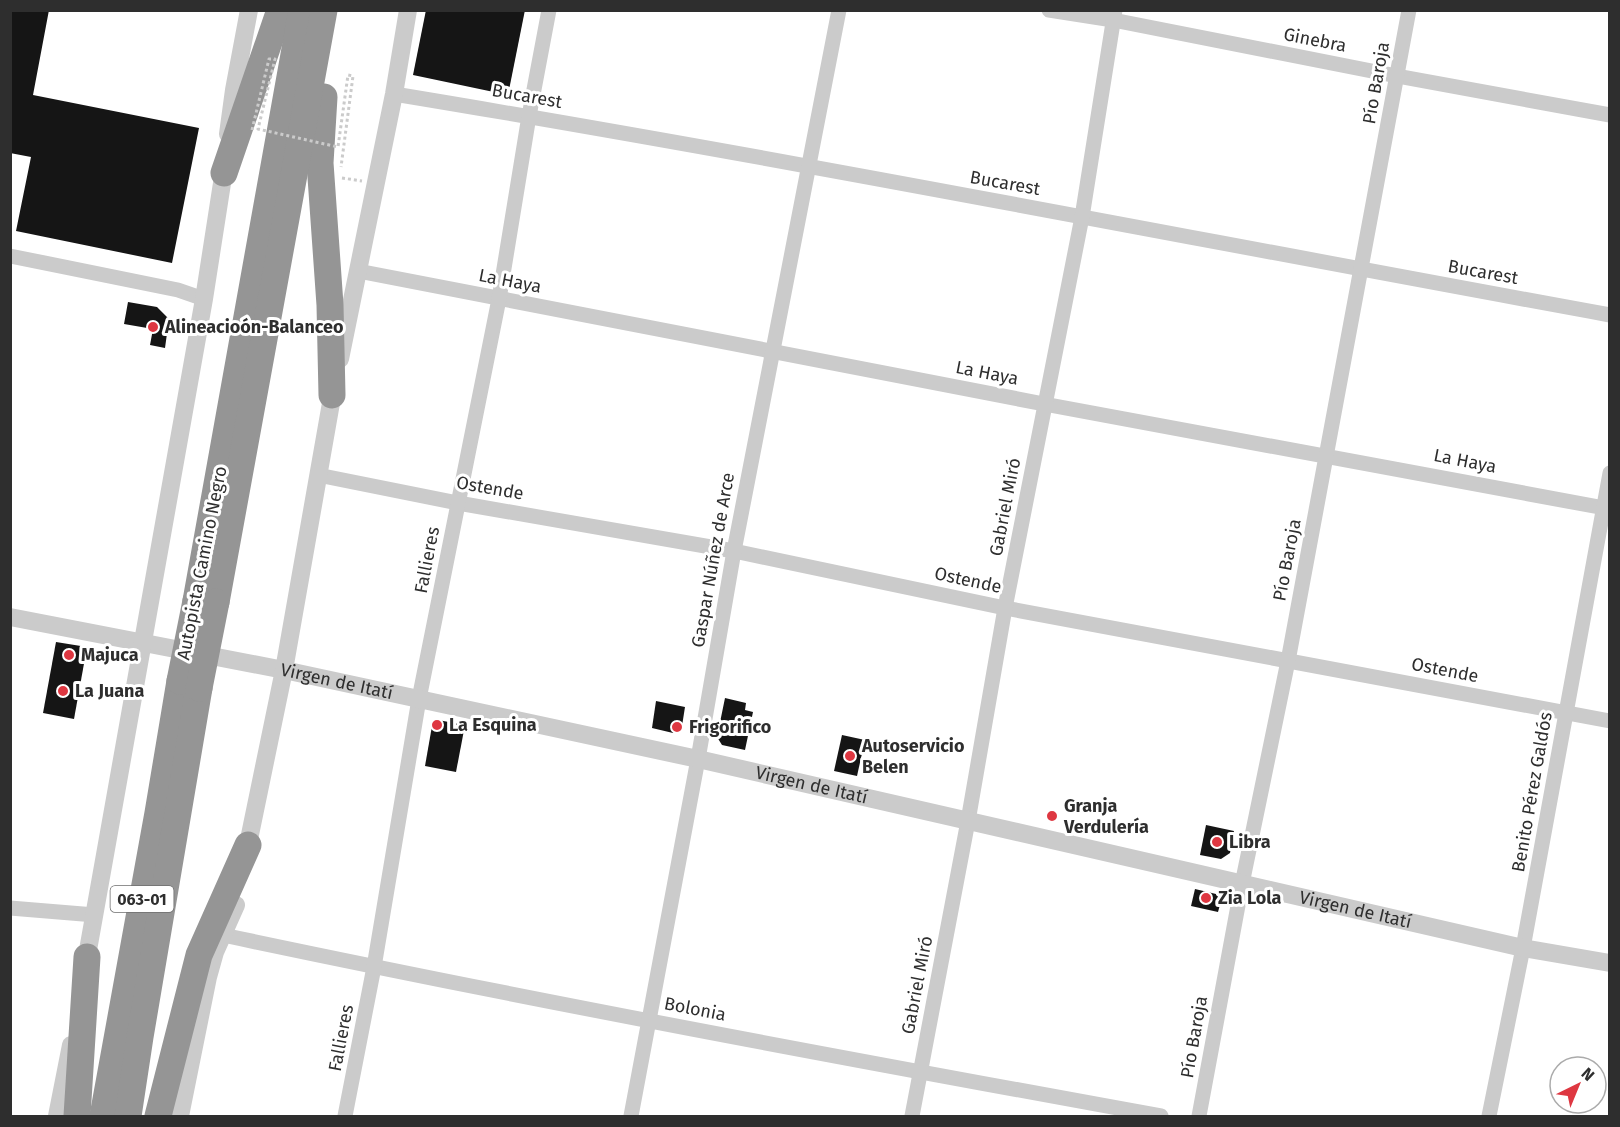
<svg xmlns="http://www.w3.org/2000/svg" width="1620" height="1127" font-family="'Fira Sans',sans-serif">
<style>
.building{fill:#151515}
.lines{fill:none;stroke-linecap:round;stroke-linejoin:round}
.path{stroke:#cbcbcb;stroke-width:3;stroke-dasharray:3 3;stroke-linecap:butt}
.minor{stroke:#cbcbcb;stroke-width:15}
.tertiary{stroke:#cbcbcb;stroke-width:18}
.motorway{stroke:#959595;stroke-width:27}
.path-bridge{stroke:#cbcbcb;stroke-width:3;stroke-dasharray:3 3;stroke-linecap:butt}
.motorway-bridge{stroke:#959595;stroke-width:27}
.poi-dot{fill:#de3741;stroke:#fff;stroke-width:2}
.labels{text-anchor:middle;stroke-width:6;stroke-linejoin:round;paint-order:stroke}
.shield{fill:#fff;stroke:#6d6d6d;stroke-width:1.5}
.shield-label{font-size:16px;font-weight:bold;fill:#2e2e2e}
.street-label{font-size:18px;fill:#2e2e2e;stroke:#fff}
.poi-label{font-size:18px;font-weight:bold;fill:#2e2e2e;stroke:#fff;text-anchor:start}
</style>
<rect width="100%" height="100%" fill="#fff"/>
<g class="building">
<path d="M10,10H49L33,95L199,128L172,263L16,231L31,157L10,153Z"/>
<path d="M426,10H525L508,95L413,75Z"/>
<path d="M128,302L157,307L169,319L165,348L150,345L153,329L124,324Z"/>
<path d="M56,642L87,647L74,719L43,713Z"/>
<path d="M725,698L746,703L745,710L753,712L745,750L722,745L717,737Z"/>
<path d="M656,701L685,707L682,726L673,733L652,728Z"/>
<path d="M438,720L465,725L456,772L425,766L432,726Z"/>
<path d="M842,735L865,740L857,776L834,771Z"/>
<path d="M1206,825L1234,831L1230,853L1221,859L1200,855Z"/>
<path d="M1195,889L1216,894L1221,901L1218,912L1191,906Z"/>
</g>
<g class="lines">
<path class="path" d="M342,178L362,181"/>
<g class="minor">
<path d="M1049,10L1113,20L1397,76L1610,115"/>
<path d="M394,94C800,161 1204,241 1610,315"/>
<path d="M10,256L178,290L204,299"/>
<path d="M358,271L1044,404L1610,509"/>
<path d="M318,475L458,503L734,551L1005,608L1610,721"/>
<path d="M10,908L95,915"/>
<path d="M223,935C534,1001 848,1059 1161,1116"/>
<path d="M345,1116L374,967L419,699L499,299L529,116L549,10"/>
<path d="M631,1116L698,759L734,551L839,10"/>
<path d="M912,1116L968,821L1005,608L1082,217L1115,10"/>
<path d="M1199,1116L1242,884L1288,661L1409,10"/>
<path d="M1489,1116L1523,948L1610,473"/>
</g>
<g class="tertiary">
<path d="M228,134L234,90L249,10"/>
<path d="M340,359L394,94L408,10"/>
<path id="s1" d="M10,617L284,670L698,759L1523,948L1610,963"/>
<path d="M246,854L284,670L334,386"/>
<path d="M85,967L204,299L225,164"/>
<path d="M57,1116L71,1045"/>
<path d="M180,1116L208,977L215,952L236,905"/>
</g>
<g class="motorway">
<path d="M324,97L320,163L330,305L332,395"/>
<path d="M224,173L280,10"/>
<path d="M196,601L302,10"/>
<path d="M216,602L324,10"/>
<path d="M77,1116L87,957"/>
<path d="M103,1116L158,813L180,681"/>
<path d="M128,1116L140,1037L199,688"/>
<path d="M158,1116L199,955L248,845"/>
</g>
<path class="path-bridge" d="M252,130L269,59H275L258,129L338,147L348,75L353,76L341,167"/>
<g class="motorway-bridge">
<path d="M180,681L196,601"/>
<path d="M199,688L216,602"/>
</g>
</g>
<g class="poi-dot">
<circle cx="153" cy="327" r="6"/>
<circle cx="69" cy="655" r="6"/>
<circle cx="63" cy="691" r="6"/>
<circle cx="437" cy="725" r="6"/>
<circle cx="677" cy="727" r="6"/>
<circle cx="850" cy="756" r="6"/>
<circle cx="1052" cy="816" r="6"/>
<circle cx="1217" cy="842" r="6"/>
<circle cx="1206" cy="898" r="6"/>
</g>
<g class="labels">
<rect class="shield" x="110.5" y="886" width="63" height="26" rx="4.5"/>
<g class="shield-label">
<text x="142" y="905">063-01</text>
</g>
<g class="street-label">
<text transform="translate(1315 40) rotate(11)" y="6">Ginebra</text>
<text transform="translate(1376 83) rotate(-80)" y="6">Pío Baroja</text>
<text transform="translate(527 96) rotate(10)" y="6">Bucarest</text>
<text transform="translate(1005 183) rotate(10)" y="6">Bucarest</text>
<text transform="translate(1483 272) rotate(10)" y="6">Bucarest</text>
<text transform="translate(510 281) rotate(11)" y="6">La Haya</text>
<text transform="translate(987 373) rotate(11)" y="6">La Haya</text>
<text transform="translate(1465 461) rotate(11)" y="6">La Haya</text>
<text transform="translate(490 488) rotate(10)" y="6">Ostende</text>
<text transform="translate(1005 507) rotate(-79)" y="6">Gabriel Miró</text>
<text transform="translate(427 560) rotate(-79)" y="6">Fallieres</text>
<text transform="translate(713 560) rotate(-80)" y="6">Gaspar Núñez de Arce</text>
<text transform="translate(1287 560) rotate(-79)" y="6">Pío Baroja</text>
<text transform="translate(202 563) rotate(-79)" y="6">Autopista Camino Negro</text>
<text transform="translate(968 580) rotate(12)" y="6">Ostende</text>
<text transform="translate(1445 670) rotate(11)" y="6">Ostende</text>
<text dy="6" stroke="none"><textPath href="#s1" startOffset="333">Virgen de Itatí</textPath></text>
<text dy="6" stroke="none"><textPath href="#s1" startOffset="819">Virgen de Itatí</textPath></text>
<text transform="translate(1532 792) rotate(-80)" y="6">Benito Pérez Galdós</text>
<text dy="6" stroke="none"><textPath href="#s1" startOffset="1377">Virgen de Itatí</textPath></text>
<text transform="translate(917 985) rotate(-79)" y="6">Gabriel Miró</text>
<text transform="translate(695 1009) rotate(11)" y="6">Bolonia</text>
<text transform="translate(1194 1037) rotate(-80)" y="6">Pío Baroja</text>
<text transform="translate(341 1038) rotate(-79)" y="6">Fallieres</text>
</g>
<g class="poi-label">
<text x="165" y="333">Alineacioón-Balanceo</text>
<text x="81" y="661">Majuca</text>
<text x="75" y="697">La Juana</text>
<text x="449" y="731">La Esquina</text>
<text x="689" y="733">Frigorifico</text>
<text x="862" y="752">Autoservicio<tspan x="862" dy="21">Belen</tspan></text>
<text x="1064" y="812">Granja<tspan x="1064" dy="21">Verdulería</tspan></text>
<text x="1229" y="848">Libra</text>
<text x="1218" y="904">Zia Lola</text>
</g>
</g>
<rect width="1620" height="1127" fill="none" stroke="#2e2e2e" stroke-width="24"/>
<g transform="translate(1578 1085) rotate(43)"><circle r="28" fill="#ffffff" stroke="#ababab" stroke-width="1.5"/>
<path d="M0-4.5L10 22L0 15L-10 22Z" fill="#de3741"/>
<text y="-9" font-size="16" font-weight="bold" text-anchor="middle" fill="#2e2e2e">N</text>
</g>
</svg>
